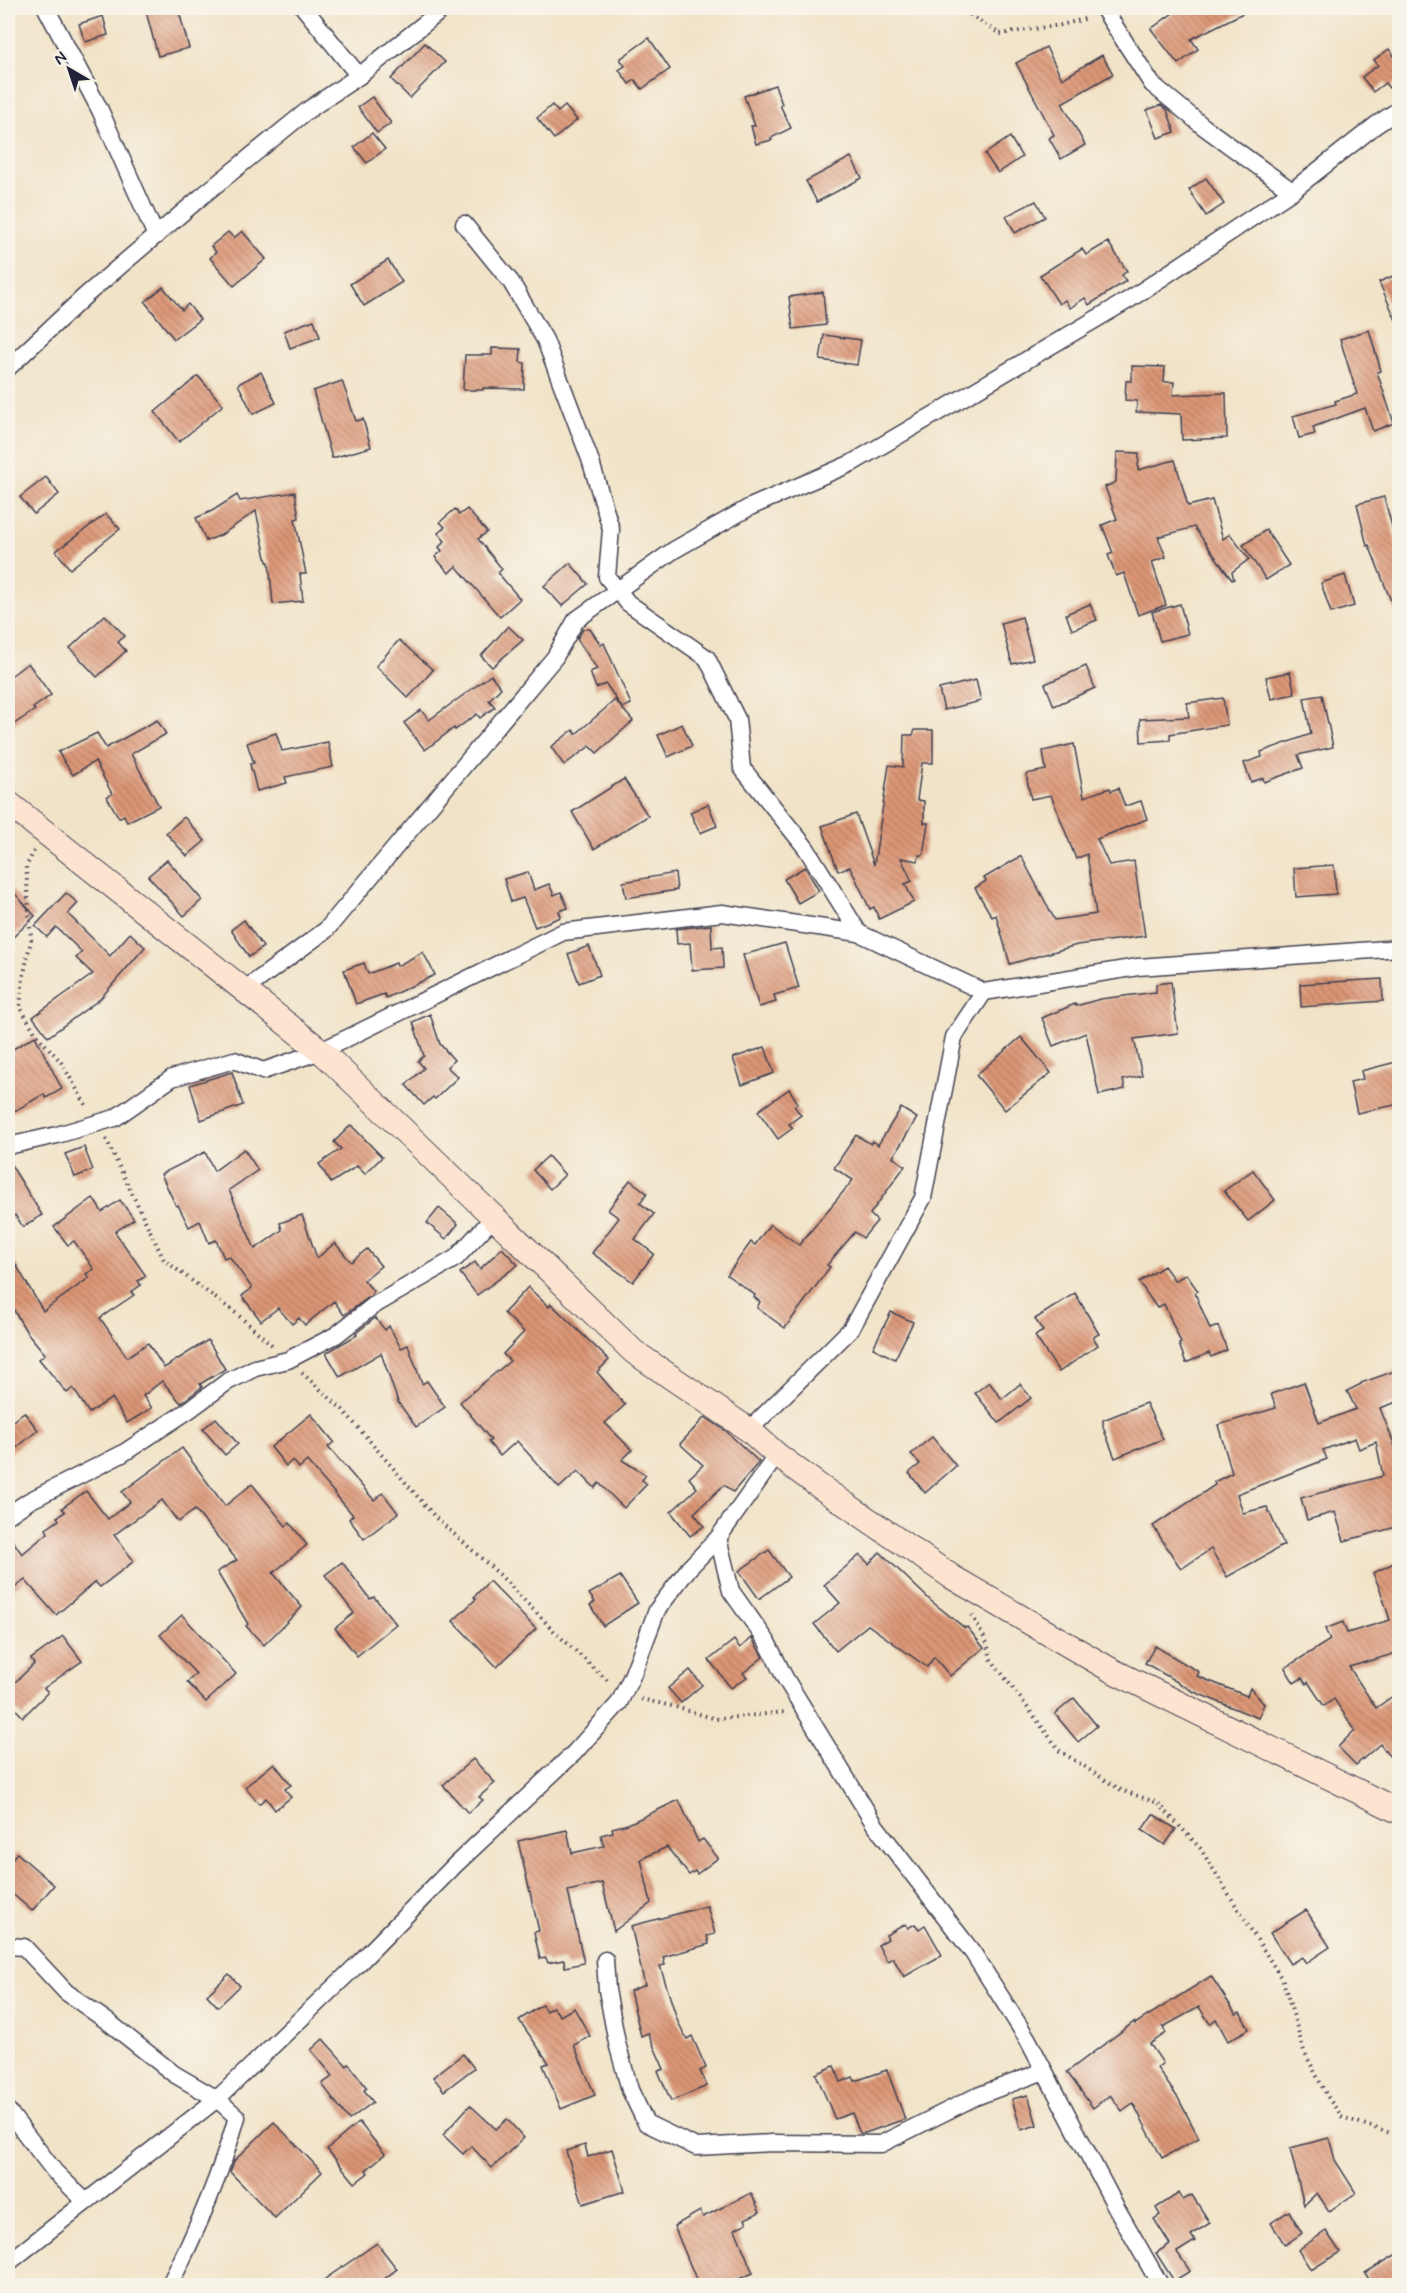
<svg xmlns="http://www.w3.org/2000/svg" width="1407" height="2293" font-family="Mynerve,sans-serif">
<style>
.building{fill:url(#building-back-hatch)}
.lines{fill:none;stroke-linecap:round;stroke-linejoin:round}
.street-casing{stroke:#413f50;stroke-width:19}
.secondary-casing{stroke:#413f50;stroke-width:26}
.path{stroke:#413f50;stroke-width:4;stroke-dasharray:1.5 4.5;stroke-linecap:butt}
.street{stroke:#fff;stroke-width:16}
.secondary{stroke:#fde4d1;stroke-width:24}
</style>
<defs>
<pattern id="building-back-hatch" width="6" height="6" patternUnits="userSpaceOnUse" patternTransform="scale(1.5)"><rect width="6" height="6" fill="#dc9676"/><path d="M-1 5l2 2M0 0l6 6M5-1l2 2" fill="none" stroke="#b27a62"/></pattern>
</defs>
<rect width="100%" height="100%" fill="#f7f3e8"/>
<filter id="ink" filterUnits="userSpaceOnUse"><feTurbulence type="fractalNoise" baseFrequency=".0167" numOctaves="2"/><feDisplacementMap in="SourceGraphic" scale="12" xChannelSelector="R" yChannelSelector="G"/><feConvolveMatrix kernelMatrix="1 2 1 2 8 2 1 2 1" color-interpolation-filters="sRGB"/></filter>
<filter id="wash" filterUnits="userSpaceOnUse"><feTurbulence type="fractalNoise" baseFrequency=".008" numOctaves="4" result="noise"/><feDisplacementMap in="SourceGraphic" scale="24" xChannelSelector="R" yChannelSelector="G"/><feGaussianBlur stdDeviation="1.35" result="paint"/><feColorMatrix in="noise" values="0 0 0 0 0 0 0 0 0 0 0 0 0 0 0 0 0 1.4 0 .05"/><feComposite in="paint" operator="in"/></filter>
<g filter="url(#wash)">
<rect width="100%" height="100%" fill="#f1e3c7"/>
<g id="blocks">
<g class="building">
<path d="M145,8H178L189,48L158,56Z"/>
<path d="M1180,8H1253L1191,39L1198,49L1178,64L1151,29Z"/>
<path d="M103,16L108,35L85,42L79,24Z"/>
<path d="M649,38L670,69L642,89L635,80L629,84L619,70L625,66L620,59Z"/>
<path d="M425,43L445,62L410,98L391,79Z"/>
<path d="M1046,47L1062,79L1102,55L1113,74L1062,103L1085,145L1061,159L1049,138L1054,135L1016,63Z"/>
<path d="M1389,49L1400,64V80L1389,88L1385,83L1373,92L1362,77L1378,65L1374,60Z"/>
<path d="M775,85L782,104L780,105L791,128L771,138L772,140L756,144L751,126H755L744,96Z"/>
<path d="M372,97L391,123L377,133L358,107Z"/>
<path d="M552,105L558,112L565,106L577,120L554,139L537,118Z"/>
<path d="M1161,105L1167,110L1175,132L1158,138L1147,110Z"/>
<path d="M372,133L385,149L367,163L354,147Z"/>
<path d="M1010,137L1022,157L998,173L985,154Z"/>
<path d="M851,157L862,178L817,202L806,181Z"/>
<path d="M1206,178L1224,204L1206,216L1189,190Z"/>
<path d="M1036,201L1045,217L1015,233L1006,216Z"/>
<path d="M242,231L266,259L234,286L210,258L216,252L211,246L228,232L234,238Z"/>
<path d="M1108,242L1127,271L1122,275L1126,281L1089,305L1085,298L1070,308L1065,300L1059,304L1040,275L1082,249L1086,255Z"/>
<path d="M388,260L402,282L364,306L350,284Z"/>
<path d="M1400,273V329L1379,282Z"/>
<path d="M163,287L182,310L188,304L200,319L174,339L145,302Z"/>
<path d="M823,292L826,325L793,329L789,297Z"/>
<path d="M314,320L320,337L290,348L284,331Z"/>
<path d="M1369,330L1381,371L1377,372L1394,423L1373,431L1365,408L1313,427L1315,434L1299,438L1293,416L1336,404L1335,401L1357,394L1340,339Z"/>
<path d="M824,335L861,340L857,365L820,360Z"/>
<path d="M492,348L521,349L520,362L525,363L524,389L483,388V390H463L465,355H492Z"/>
<path d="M1132,366L1165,367L1164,382H1174L1173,395L1226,393L1227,438L1182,440L1181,414L1136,412L1137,401L1125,400L1126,381H1132Z"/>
<path d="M261,372L276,403L253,414L238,384Z"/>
<path d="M198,376L223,405L179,442L155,412Z"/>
<path d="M342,381L356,421L363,419L371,447L332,458L313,391Z"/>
<path d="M1117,452L1139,453L1138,470L1175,460L1188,506L1212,500L1223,539L1230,534L1249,559L1232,572L1234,579L1232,580L1194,527L1158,537L1166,557L1152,562L1166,605L1138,615L1124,573L1116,576L1108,555L1113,553L1102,525L1117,519L1105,487L1116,482Z"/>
<path d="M46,477L59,494L34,514L20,497Z"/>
<path d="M295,492L299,518L295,519L306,574H300L303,601L273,604L269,562H267L256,511L221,535L206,541L196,518L212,511L237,495L240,501Z"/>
<path d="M1384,497L1400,556L1398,619L1369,545L1367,546L1357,504Z"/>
<path d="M455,509L459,515L467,509L487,532L478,539L502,569L498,573L520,599L500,617L456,566L449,573L435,557L442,551L439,547L445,541L438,533L445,527L440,522Z"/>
<path d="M106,514L120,529L70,569L56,551Z"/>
<path d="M1266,530L1289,565L1266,580L1243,545Z"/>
<path d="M570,563L588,584L562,606L544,586Z"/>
<path d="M1345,575L1354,606L1331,613L1321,583Z"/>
<path d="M1090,604L1097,620L1072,630L1066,614Z"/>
<path d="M1180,604L1188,634L1160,641L1152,612Z"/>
<path d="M105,615L125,636L118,642L126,651L97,677L70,648Z"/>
<path d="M1022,617L1033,659L1012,664L1001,623Z"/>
<path d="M508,626L523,640L492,667L481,656Z"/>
<path d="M583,629H590L601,645L604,643L631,704L622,708L606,684L596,688L590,672L597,669L577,639Z"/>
<path d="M399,640L433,670L408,698L376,666Z"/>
<path d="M28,663L51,695L33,708L35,710L8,728V678Z"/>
<path d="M1086,666L1095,688L1054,706L1045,684Z"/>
<path d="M1290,672L1295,694L1271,699L1266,677Z"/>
<path d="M491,675L501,688L489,700L495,707L480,718L477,714L455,730L454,728L425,750L404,723L421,710L429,720Z"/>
<path d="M976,680L981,701L944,710L939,689Z"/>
<path d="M1322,695L1333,747L1298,755L1303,768L1264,782L1263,778L1251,782L1244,763L1262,757L1261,752L1311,734L1304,698Z"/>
<path d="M1223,698L1227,725L1170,734V740L1141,742L1140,719L1189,717L1187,703Z"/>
<path d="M615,700L633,721L597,753L590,746L564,765L551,747L573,730L576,734Z"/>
<path d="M157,720L166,734L131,754L159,806L127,822L124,815L119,818L107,797L112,794L95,761L73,775L58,752L97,733L106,748Z"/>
<path d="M682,724L692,746L668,757L658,735Z"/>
<path d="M915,730H933V763H922L917,800L924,801V823H928L923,855H919L918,861L901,858L912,881L905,884L914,902L879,919L874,907L870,909L850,867L838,871L822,826L856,814L874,865L889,765L903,767L904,735H913Z"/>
<path d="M276,733L282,751L328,742L333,767L285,777L287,783L257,791L250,764L254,763L247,743Z"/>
<path d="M1074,744L1084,797L1110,788L1111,791L1118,788L1125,806L1141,801L1147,819L1097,839L1109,865L1134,861L1145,936L1077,945L1010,964L996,915L992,917L975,888L986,881L984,878L1021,856L1055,920L1096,914L1087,854L1076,859L1051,795L1031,799L1026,774L1046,770L1043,751Z"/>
<path d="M624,779L648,816L594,849L572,812Z"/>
<path d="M708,804L717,826L700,833L690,812Z"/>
<path d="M184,817L205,841L187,856L166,833Z"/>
<path d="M167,860L202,900L184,916L148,876Z"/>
<path d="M1334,865L1336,894L1296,897L1294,868Z"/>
<path d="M805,867L819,891L798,903L784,879Z"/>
<path d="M528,872L534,890L549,884L554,895L561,892L568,908L559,911L561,917L535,927L523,898L511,902L504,879Z"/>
<path d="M675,873L677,890L626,898L623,882Z"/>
<path d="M8,886L35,916L8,942Z"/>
<path d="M66,893L78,903L68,914L110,956L130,933L145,947L100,999L48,1037L33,1017L93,974L76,958L82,952L56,927L47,937L35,926Z"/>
<path d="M244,920L263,947L249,957L231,930Z"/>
<path d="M711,925L712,948L722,947L723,968L692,970L690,943L677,944L676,929Z"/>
<path d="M785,943L799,988L774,995L776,1002L759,1007L743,955Z"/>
<path d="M589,946L600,975L579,983L568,954Z"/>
<path d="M423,952L435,975L386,998L384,994L356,1004L344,970L364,963L368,974L396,963L397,966Z"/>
<path d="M1382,979L1383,1001L1301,1007L1300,984Z"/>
<path d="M1171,982L1178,1033L1134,1039L1142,1076L1123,1080L1125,1089L1099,1095L1086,1033L1053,1046L1042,1018L1075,1004L1076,1006L1100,999L1156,992V984Z"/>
<path d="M430,1014L440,1044L454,1060L447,1067L458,1077L435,1099L433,1097L424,1105L406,1085L424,1068L418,1061L424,1056L413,1022Z"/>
<path d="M35,1036L62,1089L46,1098L44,1094L8,1115V1052Z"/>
<path d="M1021,1037L1051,1073L1005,1110L976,1075Z"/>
<path d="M765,1047L774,1073L742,1085L733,1058Z"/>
<path d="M1400,1061V1104L1357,1113L1350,1082L1363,1079L1361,1071Z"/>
<path d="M232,1072L243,1105L201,1120L190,1085Z"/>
<path d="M789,1089L798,1103L794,1106L801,1115L789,1124L793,1128L778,1139L758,1111Z"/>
<path d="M901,1108L917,1118L893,1157L905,1166L870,1214L877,1221L863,1238L855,1232L827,1265L830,1267L785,1328L757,1308L760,1302L754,1297L755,1295L727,1275L751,1242L755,1245L770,1224L799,1245L853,1180L834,1168L856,1135L871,1144L873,1141L878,1145Z"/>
<path d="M351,1125L382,1157L365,1174L357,1166L331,1183L319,1164L341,1149L334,1142Z"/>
<path d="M84,1147L93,1170L75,1177L65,1154Z"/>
<path d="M244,1149L258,1170L229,1190L255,1249L282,1230L280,1223L302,1215L317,1258L335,1243L351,1262L367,1249L381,1266L364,1280L373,1291L372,1295L344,1315L334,1301L305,1325L299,1318L292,1324L278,1308L261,1321L242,1296L252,1288L229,1256L224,1258L216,1240L209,1243L200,1221L189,1227L178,1205L176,1206L161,1174L205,1152L214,1171Z"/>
<path d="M548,1156L565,1175L550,1189L533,1170Z"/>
<path d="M8,1160L42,1215L23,1227L15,1215L8,1220Z"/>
<path d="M1253,1170L1275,1200L1248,1221L1224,1191Z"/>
<path d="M630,1180L647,1193L640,1203L654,1214L635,1239L654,1254L633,1282L592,1253L619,1218L608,1210Z"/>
<path d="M93,1198L102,1212L120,1200L134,1219L115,1232L146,1276L138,1281L141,1285L131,1292L134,1295L100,1318L127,1357L148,1343L164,1368L208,1340L225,1369L200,1384L202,1387L181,1403L162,1381L143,1396L152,1408L127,1423L112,1398L89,1413L73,1388L67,1393L39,1359L45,1354L26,1331L8,1300V1251L43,1311L89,1278L86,1274L94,1269L74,1241L68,1245L54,1227Z"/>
<path d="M439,1208L458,1224L446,1239L427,1223Z"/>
<path d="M502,1248L518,1265L477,1295L460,1273L475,1262L480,1269Z"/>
<path d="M1164,1266L1175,1281L1186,1274L1198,1291L1195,1293L1210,1329L1218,1326L1227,1350L1211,1357L1209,1353L1186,1363L1179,1344L1181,1343L1164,1304L1157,1308L1139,1282Z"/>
<path d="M528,1287L549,1307L551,1304L609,1360L597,1372L625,1405L605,1423L632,1450L622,1460L646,1475L642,1480L647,1484L624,1508L599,1483L595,1488L578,1471L559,1488L517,1441L500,1456L488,1442L491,1440L460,1402L510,1361L503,1354L524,1332L504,1313Z"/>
<path d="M1075,1293L1099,1334L1093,1337L1098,1345L1059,1372L1035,1336L1043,1331L1035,1319Z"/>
<path d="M891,1312L913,1322L895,1359L873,1348Z"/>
<path d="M375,1318L385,1330L389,1326L401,1348L408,1345L422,1384L427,1381L445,1407L416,1427L398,1402L381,1353L340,1377L326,1353L357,1335L356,1333Z"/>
<path d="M1400,1369V1401L1380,1408L1400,1459V1481L1394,1482L1400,1511V1526L1344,1541L1335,1512L1307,1520L1301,1498L1383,1476L1376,1442L1359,1449L1355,1438L1323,1450L1327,1459L1237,1494L1243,1513L1267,1507L1284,1545L1227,1577L1211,1549L1181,1569L1153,1526L1215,1485L1214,1482L1232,1473L1218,1425L1276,1408L1271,1394L1304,1382L1319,1423L1356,1409L1347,1391L1361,1384V1383Z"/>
<path d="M989,1382L1002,1399L1020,1384L1031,1398L999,1423L975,1393Z"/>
<path d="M1146,1403L1163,1439L1115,1458L1103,1427V1420Z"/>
<path d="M24,1412L38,1430L8,1455V1425Z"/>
<path d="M311,1414L334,1442L328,1447L374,1500L383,1493L398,1513L364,1539L349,1519L353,1515L307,1461L299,1468L293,1460L286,1466L271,1447Z"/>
<path d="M705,1417L726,1431L759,1462L733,1492L724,1485L694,1513L704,1526L690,1536L671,1512L697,1488L689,1478L703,1465L680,1444Z"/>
<path d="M216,1418L238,1444L225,1455L203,1429Z"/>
<path d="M932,1437L956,1466L925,1493L909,1473L920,1464L911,1454Z"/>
<path d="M182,1448L225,1506L252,1484L286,1526L290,1523L307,1545L273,1573L302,1607L264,1645L246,1626L248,1624L217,1572L237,1560L195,1510L178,1522L162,1500L114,1535L134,1561L100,1587L95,1582L56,1615L25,1580L8,1593V1534L22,1554L48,1533L46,1529L59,1520L57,1517L65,1512L62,1508L86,1491L108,1519L130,1502L122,1492Z"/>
<path d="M769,1550L789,1577L759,1599L739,1571Z"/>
<path d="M880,1552L931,1601L965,1628L967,1627L984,1648L950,1676L934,1657L927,1667L868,1625L836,1651L814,1624L840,1603L824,1585L860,1555L869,1564Z"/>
<path d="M1400,1560V1652L1349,1667L1376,1708L1400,1691V1750L1390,1757L1380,1744L1356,1765L1338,1747L1355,1730L1334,1699L1324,1706L1308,1682L1306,1684L1302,1678L1294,1683L1285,1668L1330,1640L1325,1629L1343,1622L1347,1633L1390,1620L1380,1589L1373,1573Z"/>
<path d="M342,1562L370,1599L374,1597L396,1624L357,1656L335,1628L354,1613L325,1575Z"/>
<path d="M620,1576L638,1603L603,1626L590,1605L595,1602L589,1594Z"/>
<path d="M489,1581L536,1629L497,1667L453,1621L476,1599L474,1597Z"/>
<path d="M182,1615L236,1674L206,1702L187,1682L196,1674L160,1635Z"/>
<path d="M63,1636L82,1661L44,1688L48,1692L23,1717L8,1701V1689L34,1664L31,1659Z"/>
<path d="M752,1638L763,1657L743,1673L747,1677L731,1688L709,1660L734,1640L740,1648Z"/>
<path d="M1155,1646L1199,1672L1197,1676L1247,1696L1250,1688L1264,1704L1258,1718L1194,1692L1145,1663Z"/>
<path d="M690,1670L702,1685L681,1703L668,1688Z"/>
<path d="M1074,1698L1097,1726L1078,1742L1055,1714Z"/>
<path d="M473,1759L495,1783L479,1797L483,1800L468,1813L443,1785Z"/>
<path d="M274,1763L291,1785L285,1789L291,1797L275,1810L266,1798L259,1804L245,1787Z"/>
<path d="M679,1800L698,1842L703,1839L718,1858L697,1874L695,1871L689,1875L667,1847L641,1859L651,1903L614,1931L602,1883L568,1891L584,1963L565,1967L564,1960L548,1963L546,1958L540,1959L534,1932L539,1931L518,1841L567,1830L572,1853L604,1846L601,1835L613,1832L612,1828L628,1824Z"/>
<path d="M1153,1814L1176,1829L1165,1845L1142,1830Z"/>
<path d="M17,1853L54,1885L32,1911L8,1890V1863Z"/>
<path d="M707,1906L715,1934L707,1936L709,1944L663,1957L665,1965L660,1966L678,2022L687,2039L692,2036L706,2068L700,2071L707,2086L671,2101L658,2071L664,2069L648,2033L641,2036L630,1991L645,1985L631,1926Z"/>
<path d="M1306,1910L1330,1947L1306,1963L1302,1957L1290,1964L1270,1933Z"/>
<path d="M906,1924L908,1928L915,1924L919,1929L925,1925L942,1955L904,1977L893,1958L887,1961L878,1945L888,1939L886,1935Z"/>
<path d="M229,1974L240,1986L218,2007L207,1995Z"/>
<path d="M1211,1976L1236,2014L1240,2012L1249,2029L1228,2041L1216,2019L1210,2024L1199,2007L1163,2027L1166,2033L1150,2044L1163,2063L1157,2068L1178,2098L1199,2138L1162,2158L1133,2103L1122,2111L1110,2095L1093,2108L1067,2072L1134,2022L1135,2024Z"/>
<path d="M542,2005L546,2011L553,2007L560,2016L574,2008L590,2036L574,2045L595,2095L561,2109L543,2065L549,2063L519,2020Z"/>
<path d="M323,2039L347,2066L349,2064L367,2088L364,2090L373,2102L349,2120L322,2084L333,2076L311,2050Z"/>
<path d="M463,2054L474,2068L444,2091L433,2077Z"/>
<path d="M834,2066L841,2082L853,2077L855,2081L887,2070L905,2119L865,2133H860L852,2113L835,2119L816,2074Z"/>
<path d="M1028,2095L1037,2125L1021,2130L1012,2099Z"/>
<path d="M470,2105L496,2129L507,2119L524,2138L492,2168L471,2146L463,2154L443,2135Z"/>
<path d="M274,2122L322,2172L275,2218L230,2172L234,2161Z"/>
<path d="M359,2122L385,2154L366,2170L368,2173L355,2183L327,2149Z"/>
<path d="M1329,2138L1335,2160L1356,2193L1329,2211L1317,2193L1304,2205L1290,2148Z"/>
<path d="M585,2145L588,2157L612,2149L625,2191L583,2204L566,2151Z"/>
<path d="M751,2193L760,2212L745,2219L747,2223L735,2229L753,2273L722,2286H699L674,2226L700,2211L703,2217Z"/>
<path d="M1179,2193L1183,2200L1192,2195L1210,2223L1191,2235L1195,2241L1177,2252L1190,2271L1174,2281L1156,2253L1170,2244L1154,2219L1160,2215L1156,2208Z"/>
<path d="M1289,2211L1302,2233L1285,2245L1271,2223Z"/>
<path d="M1326,2231L1340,2252L1311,2270L1298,2250Z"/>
<path d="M377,2243L397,2269L375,2286H315Z"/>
<path d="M1400,2252V2286H1373L1365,2273Z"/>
</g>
</g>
</g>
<g filter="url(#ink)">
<use href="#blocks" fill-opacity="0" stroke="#413f50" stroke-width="1.5"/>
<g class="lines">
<g class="street-casing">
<g id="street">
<path d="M46,8L100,110L156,236"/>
<path d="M304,8L359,76"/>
<path d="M1103,8L1152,84L1204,127L1292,191"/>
<path d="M464,224L511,282L545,340L590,459L611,529L607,577L628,603L707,658L737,719L742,768L806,848L859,933"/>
<path d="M8,368L86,295L201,197L308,110L359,76L444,8"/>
<path d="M244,990L326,930L555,657L576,620L674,550L750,507L852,463L1130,299L1292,191L1376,125L1400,109"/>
<path d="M8,1146L57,1135L115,1118L172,1078L234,1060L263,1071L321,1051L563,932L722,913L859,933L984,992L1138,967L1400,948"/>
<path d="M749,1430L851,1329L923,1198L954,1037L984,992"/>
<path d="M8,1515L29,1501L122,1454L189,1410L227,1382L255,1368L288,1360L336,1335L373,1306L456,1258L494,1217"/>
<path d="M718,1538L731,1591L766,1640L785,1678L875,1825L973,1953L1027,2038L1117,2209L1161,2286"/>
<path d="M8,1946L24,1947L66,1992L111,2024L174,2074L217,2099L237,2117C220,2176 197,2231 169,2286"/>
<path d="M605,1960L607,1990L617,2043L630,2090L646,2123L696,2147L772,2143L881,2144L975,2097L1044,2071"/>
<path d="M8,2111L55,2172L86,2202"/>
<path d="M8,2263L217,2099L359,1963L455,1865L574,1753L619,1703L632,1676L657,1610L689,1568L718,1538L777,1455"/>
</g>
</g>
<g class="secondary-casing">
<path id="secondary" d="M8,803L321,1051L634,1352L749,1430L777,1455L819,1486L952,1577L1111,1670L1400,1812"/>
</g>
<g class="path">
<path d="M960,8L1000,34L1061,25L1088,18"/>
<path d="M34,851L26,867L31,940L23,978L20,1007L36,1034L61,1062L87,1107"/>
<path d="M106,1139L164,1260L237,1314L272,1345"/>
<path d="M302,1373L343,1410L436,1518L499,1574L555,1632L609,1682"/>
<path d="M972,1615L987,1643L991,1659L1060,1751L1121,1790L1158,1803L1200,1848L1283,1981L1304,2051L1327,2096L1342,2117L1393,2134L1400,2140"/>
<path d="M641,1699L672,1706L716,1719L786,1712"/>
</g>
<use href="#street" class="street"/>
<use href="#secondary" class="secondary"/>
</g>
</g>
<rect width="1407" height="2293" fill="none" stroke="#f7f3e8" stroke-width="30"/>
<g transform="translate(69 69) rotate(321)" stroke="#f7f3e8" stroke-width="4.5" paint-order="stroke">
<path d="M0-4.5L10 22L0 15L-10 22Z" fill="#22223b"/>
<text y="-9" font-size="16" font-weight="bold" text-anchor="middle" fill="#22223b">N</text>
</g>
</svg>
